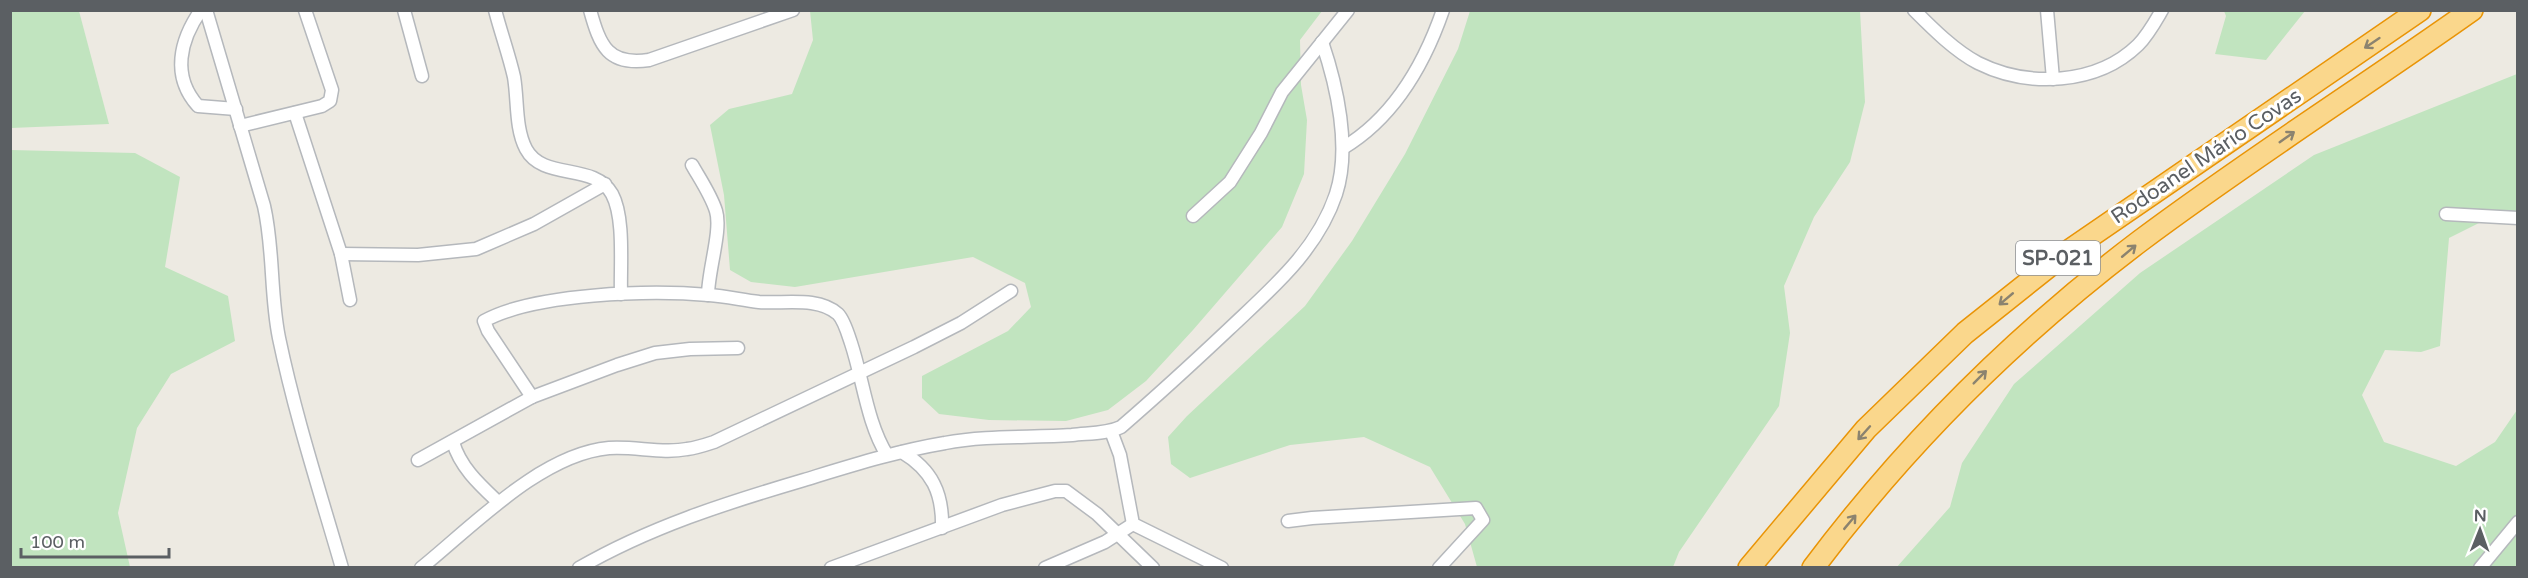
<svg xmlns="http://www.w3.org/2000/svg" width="2528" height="578" font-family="'Varela Round',sans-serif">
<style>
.green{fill:#c1e4bf}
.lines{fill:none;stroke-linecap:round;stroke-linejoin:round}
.street-casing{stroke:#b5b8bc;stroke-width:15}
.highway-casing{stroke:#e99406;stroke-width:24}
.street{stroke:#fff;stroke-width:12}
.highway{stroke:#fad78c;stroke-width:21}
.oneway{stroke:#8b836f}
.labels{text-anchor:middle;stroke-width:6;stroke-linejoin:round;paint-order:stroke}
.shield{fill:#fff;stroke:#8c8f92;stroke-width:1.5}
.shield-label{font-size:20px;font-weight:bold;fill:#5b5f63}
.street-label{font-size:21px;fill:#5b5f63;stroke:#fff}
</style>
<rect width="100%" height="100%" fill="#edeae2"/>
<g class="green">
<path d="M10,11H79L109,124L11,128Z"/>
<path d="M810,11H1322L1300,40L1301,85L1307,120L1304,174L1282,227L1193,330L1146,381L1108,410L1066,421L989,420L939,414L922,398V376L1008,331L1031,307L1025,283L973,257L795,287L751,282L730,270L724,195L710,125L729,109L792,94L813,40Z"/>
<path d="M1470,11H1860L1865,102L1850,162L1814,217L1784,286L1790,333L1779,406L1679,552L1673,567H1477L1465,524L1430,467L1364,437L1290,445L1190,478L1171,464L1168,437L1187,416L1305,306L1352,241L1405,154L1458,49Z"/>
<path d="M2224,11H2305L2266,60L2215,54L2226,16Z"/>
<path d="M2517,74V213L2481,222L2449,238L2440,346L2421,352L2385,350L2362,395L2384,442L2456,466L2495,442L2517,410V567L1896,568L1950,507L1962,463L2014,384L2140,273L2314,155Z"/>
<path d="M11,150L135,153L180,177L165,267L228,296L235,341L171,374L137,428L118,513L130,567H11Z"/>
</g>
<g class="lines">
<g class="street-casing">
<g id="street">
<path d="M201,10C180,40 171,76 198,106L236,109"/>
<path d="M206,10L264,206C274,249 270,294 279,338C295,415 320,492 342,568"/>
<path d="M404,10L422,76"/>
<path d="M495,10C501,33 509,55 514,77C518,100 515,128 526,149C543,181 594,162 612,194C625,218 620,267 621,294"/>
<path d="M590,10C600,46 608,66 649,60L793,10"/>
<path d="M1914,10C1933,29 1955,51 1978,63C2028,88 2097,85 2138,45C2148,35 2155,22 2162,10"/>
<path d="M2047,10L2053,79"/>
<path d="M295,113L341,254L350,300"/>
<path d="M240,126L322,106L330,101L332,90L305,10"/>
<path d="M1343,148C1393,118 1424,65 1443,10"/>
<path d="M692,165C700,179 711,195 716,211C722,230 708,271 708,295"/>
<path d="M2446,214L2518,218"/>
<path d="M1193,216L1230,182L1261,133L1282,92L1348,10"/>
<path d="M341,254L418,255L476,249L534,224L605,184"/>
<path d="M532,397L488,331L484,321C535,293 650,290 709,295C725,296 742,300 759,302C783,304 818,296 838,314C844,320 848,334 851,343C863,379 867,423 887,455"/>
<path d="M1111,431L1120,455L1133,524L1222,568"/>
<path d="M453,442C460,467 480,485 498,502"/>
<path d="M902,452C932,470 943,493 942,528"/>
<path d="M418,460L532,397L617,365L655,353L690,349L738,348"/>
<path d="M1288,521L1312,518L1476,508L1483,520L1439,568"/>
<path d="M421,568C472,527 541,454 609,448C635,446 662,454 687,449C696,448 705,445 714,442L914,347L961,323L1011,291"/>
<path d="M579,568C650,527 726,503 804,480C850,466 897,451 945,443C987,435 1030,438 1072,435C1088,433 1106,434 1121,427C1158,395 1194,362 1229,329C1271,289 1317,251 1336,194C1351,148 1337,86 1322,42"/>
<path d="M831,568L1002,505L1055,491H1066L1097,514L1153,568"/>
<path d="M1045,568L1105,542L1133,524"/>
<path d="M2480,568L2518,522"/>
</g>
</g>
<g class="highway-casing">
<g id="highway">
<path d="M1749,568L1866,429L1965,333L2063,255L2420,10"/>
<path d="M1813,568C1906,444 2017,334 2140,241C2248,160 2362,88 2472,10"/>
</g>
</g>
<use href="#street" class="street"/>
<use href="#highway" class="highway"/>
</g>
<defs><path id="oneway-shaft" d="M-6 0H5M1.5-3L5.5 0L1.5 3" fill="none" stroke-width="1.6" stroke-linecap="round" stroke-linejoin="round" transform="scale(1.5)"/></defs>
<g class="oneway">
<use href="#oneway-shaft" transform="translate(2372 43) rotate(146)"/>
<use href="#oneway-shaft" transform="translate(2287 137) rotate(-35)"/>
<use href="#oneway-shaft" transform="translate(2129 251) rotate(-40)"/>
<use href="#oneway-shaft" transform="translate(2006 299) rotate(140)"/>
<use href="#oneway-shaft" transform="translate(1980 377) rotate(-45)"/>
<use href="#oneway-shaft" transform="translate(1864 433) rotate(132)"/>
<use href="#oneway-shaft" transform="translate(1850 522) rotate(-50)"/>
</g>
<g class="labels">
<rect class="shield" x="2016" y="241" width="84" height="34" rx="4.5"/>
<g class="shield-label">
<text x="2058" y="265">SP-021</text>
</g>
<g class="street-label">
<text transform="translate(2206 156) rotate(-34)" y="7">Rodoanel Mário Covas</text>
</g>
</g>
<rect width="2528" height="578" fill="none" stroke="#5b5f63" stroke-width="24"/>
<g transform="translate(2480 530) rotate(1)" stroke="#ffffff" stroke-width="4.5" paint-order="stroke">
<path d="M0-4.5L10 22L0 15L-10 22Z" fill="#5b5f63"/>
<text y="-9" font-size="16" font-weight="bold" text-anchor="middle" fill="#5b5f63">N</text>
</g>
<path d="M21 548v9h148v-9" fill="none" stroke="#5b5f63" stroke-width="3"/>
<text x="30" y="548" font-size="18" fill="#5b5f63" stroke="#ffffff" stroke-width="4.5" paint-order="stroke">100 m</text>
</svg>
